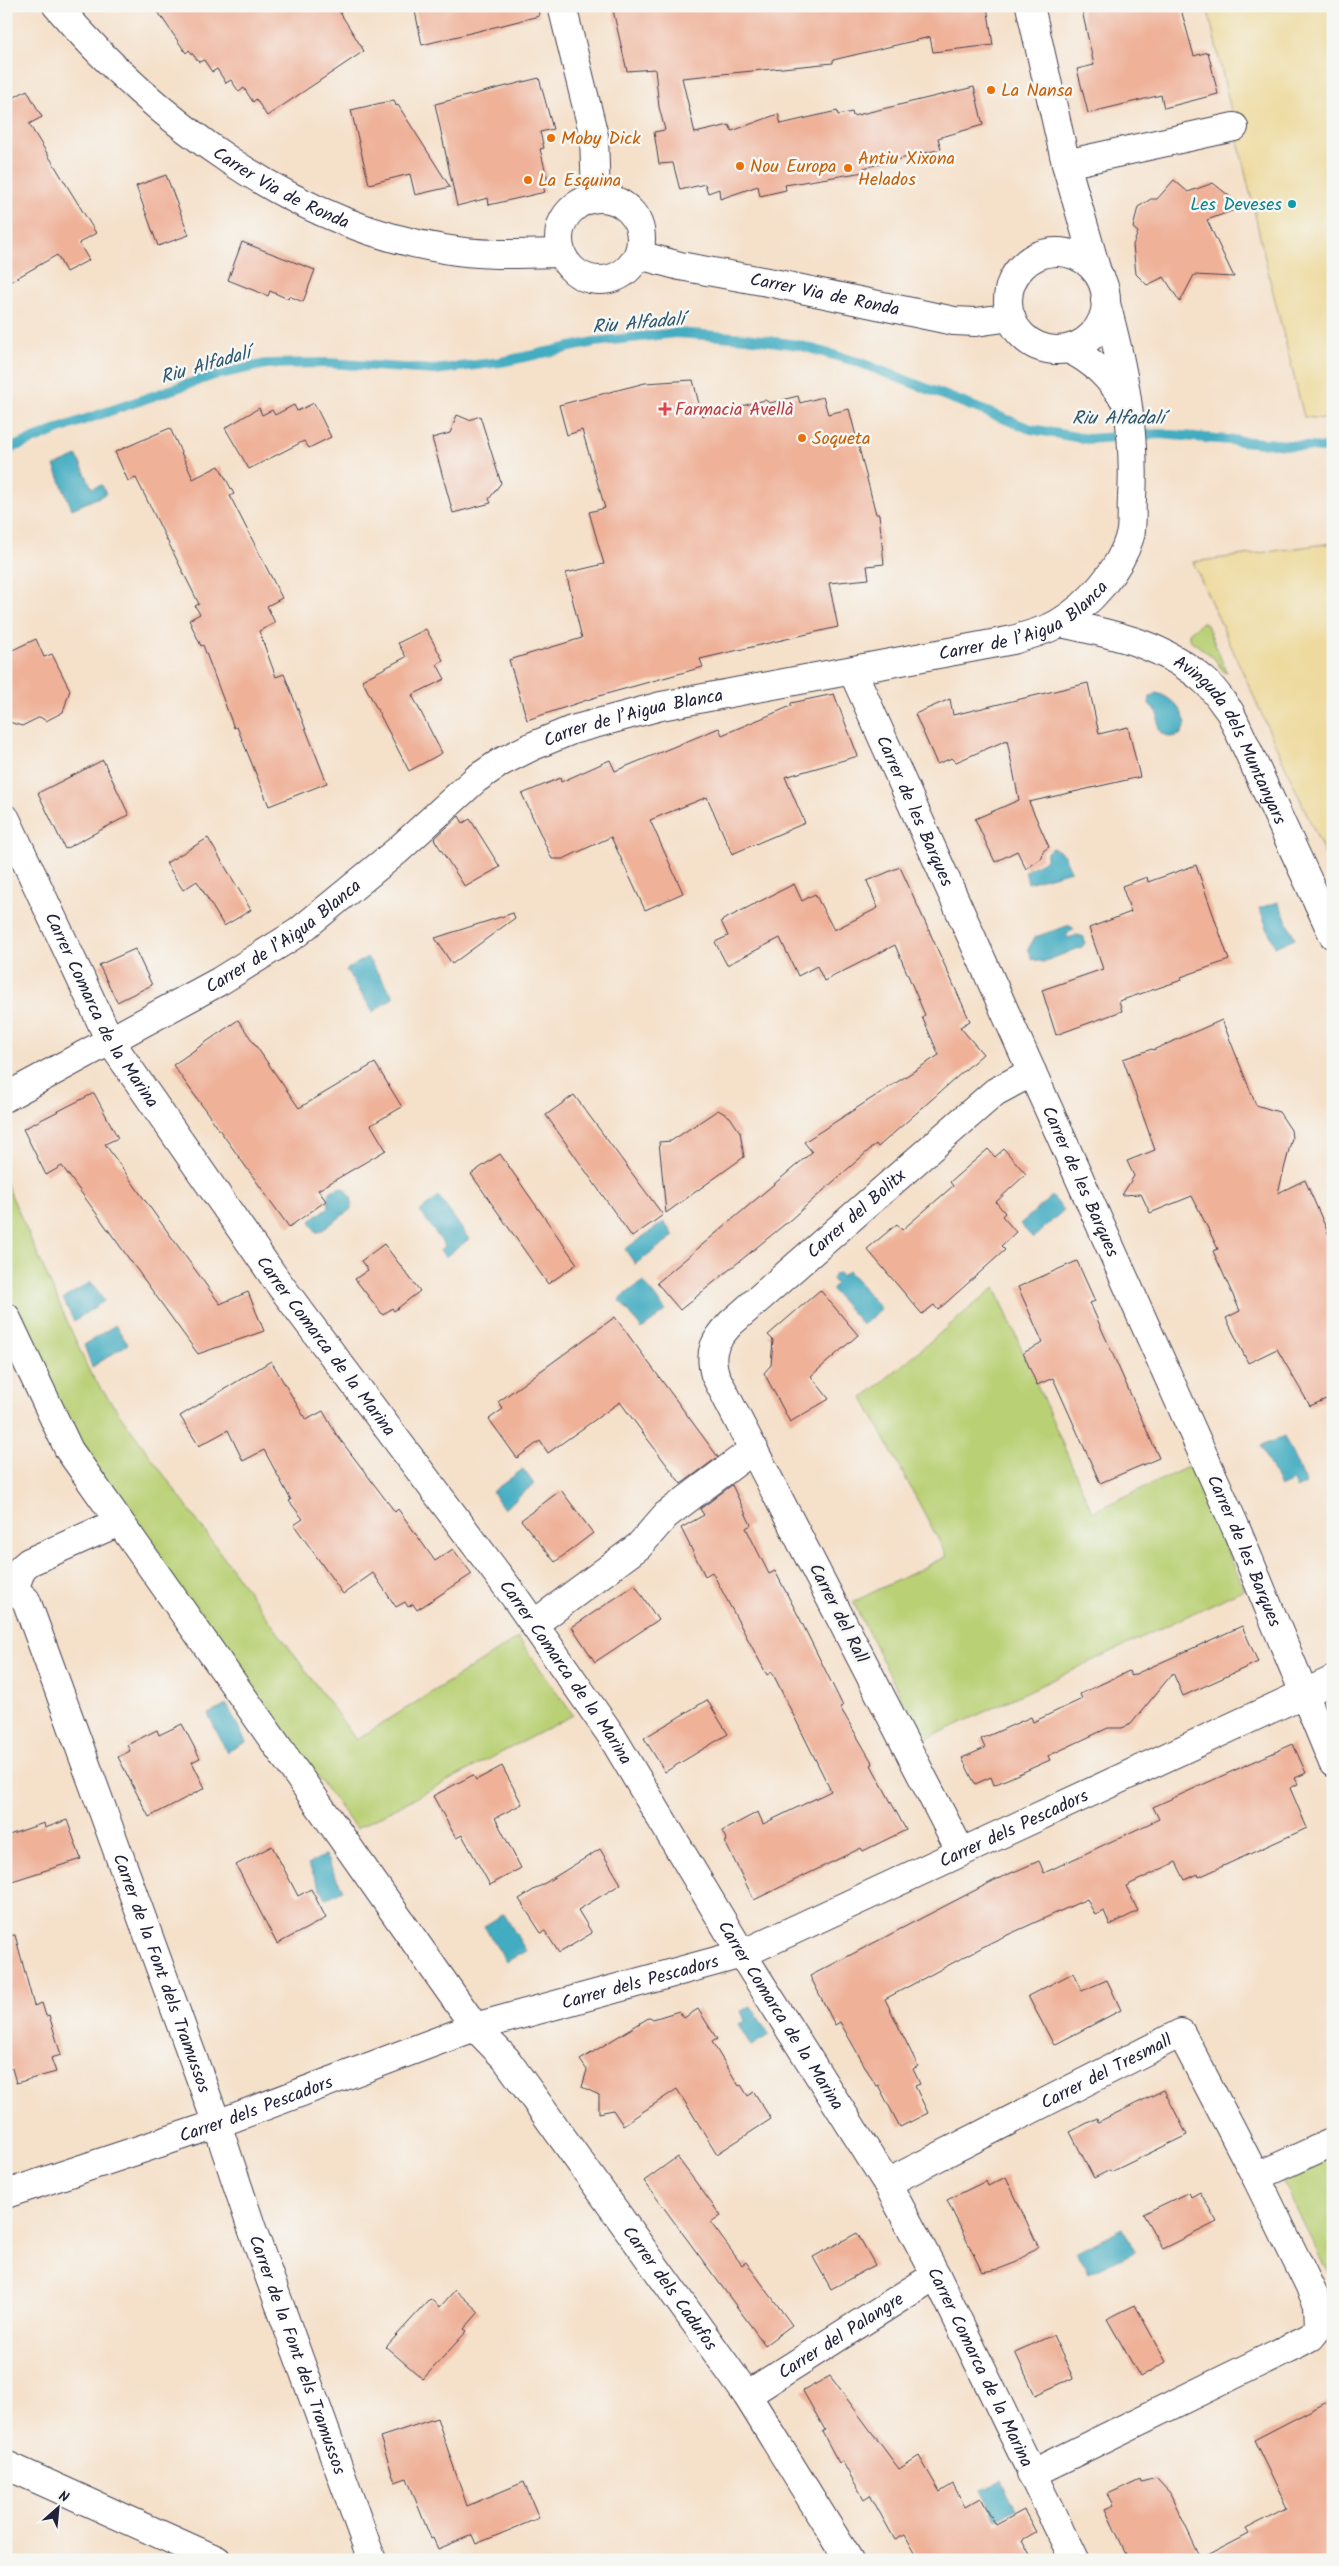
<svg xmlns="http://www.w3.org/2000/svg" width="1339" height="2566" font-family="Kalam,sans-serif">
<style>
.green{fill:#b9d074;stroke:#6e7958}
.sand{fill:#eeda9e;stroke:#887e6c}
.water{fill:#42acc1;stroke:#32677e}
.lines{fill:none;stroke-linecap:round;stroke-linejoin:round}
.stream{stroke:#42acc1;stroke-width:10}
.building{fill:#efb198}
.minor-casing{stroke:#423e50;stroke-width:30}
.minor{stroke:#fff;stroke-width:28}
.food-dot{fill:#e8710a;stroke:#f6f6f2;stroke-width:2}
.culture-dot{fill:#0f9aa8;stroke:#f6f6f2;stroke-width:2}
.health-dot{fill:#e0444e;stroke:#f6f6f2;stroke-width:2}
.labels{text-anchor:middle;stroke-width:5;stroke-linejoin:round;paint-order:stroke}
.food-label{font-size:18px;fill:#c56008;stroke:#f6f6f2;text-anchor:start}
.street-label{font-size:18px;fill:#22223b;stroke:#f6f6f2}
.culture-label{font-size:18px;fill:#0d838f;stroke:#f6f6f2;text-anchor:end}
.health-label{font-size:18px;fill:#be3a42;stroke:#f6f6f2;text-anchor:start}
.water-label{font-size:19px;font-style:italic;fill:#2f5971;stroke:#f6f6f2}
</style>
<rect width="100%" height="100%" fill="#f6f6f2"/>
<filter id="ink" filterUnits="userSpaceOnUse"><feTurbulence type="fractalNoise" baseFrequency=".02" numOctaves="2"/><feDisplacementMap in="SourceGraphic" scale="10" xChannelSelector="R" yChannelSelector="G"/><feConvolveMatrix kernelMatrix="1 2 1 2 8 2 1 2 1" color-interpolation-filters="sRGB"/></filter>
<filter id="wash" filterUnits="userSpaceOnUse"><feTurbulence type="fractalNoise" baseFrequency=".0096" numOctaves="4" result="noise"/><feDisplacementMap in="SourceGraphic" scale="20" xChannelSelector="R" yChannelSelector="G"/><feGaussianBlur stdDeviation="1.12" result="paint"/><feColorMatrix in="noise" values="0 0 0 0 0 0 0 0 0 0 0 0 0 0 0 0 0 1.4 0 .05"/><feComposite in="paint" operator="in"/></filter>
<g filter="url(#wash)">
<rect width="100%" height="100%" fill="#f5e0c9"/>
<g class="green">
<path d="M1202,622L1207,625L1227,673L1224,672L1214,658L1189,639V633Z"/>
<path d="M6,1183L90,1373L356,1740L518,1638L573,1715L356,1829L184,1595L81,1448L6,1295Z"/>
<path d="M995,1287L1092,1512L1190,1466L1244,1589L923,1741L853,1602L947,1556L863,1398Z"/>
<path d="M1333,2155V2282L1280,2177Z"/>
</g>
<g class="sand">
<path d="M1207,6H1333V420L1304,417L1270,280Z"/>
<path d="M1333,543V872L1193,562Z"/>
</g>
<g class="water">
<path d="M77,456L92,488L102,485L106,494L72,509L54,466Z"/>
<path d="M1157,693C1171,697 1183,710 1186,724L1180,735L1171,737L1161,733L1158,725V713L1149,704L1150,697Z"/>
<path d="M1053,848L1063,853L1071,871L1028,883L1025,871L1046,860L1047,852Z"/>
<path d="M1278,902L1295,938L1275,947L1259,908Z"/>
<path d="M1070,925L1074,929L1067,934V938L1078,935L1084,937L1085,943L1082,947L1043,962L1032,959L1028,949L1035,937Z"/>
<path d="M367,957L394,997L373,1012L346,970Z"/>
<path d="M341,1187C350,1191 355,1202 350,1210L320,1232H316L310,1221L329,1207L328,1196L331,1191Z"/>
<path d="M1052,1196L1064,1210L1033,1238L1020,1224Z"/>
<path d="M439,1197L469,1239L445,1257L440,1250L445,1246L420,1211Z"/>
<path d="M664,1222L674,1236L635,1264L625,1249Z"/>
<path d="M848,1271L881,1309L863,1325L831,1289L836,1284L832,1279L835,1274L839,1273L842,1276Z"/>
<path d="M643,1281L666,1311L642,1329L619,1299Z"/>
<path d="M91,1282L104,1301L74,1321L63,1299Z"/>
<path d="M115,1325L128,1344L92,1367L84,1345Z"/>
<path d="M1284,1436L1306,1484L1296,1489L1293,1481L1280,1487L1261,1446Z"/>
<path d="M523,1469L534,1484L504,1509L492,1492Z"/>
<path d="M227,1705L246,1742L227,1752L208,1714Z"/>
<path d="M325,1855L343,1890L326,1899L308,1864Z"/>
<path d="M504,1914L526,1951L506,1962L484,1926Z"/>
<path d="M751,2006L769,2035L751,2046L738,2024L745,2021L741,2011Z"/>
<path d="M1123,2228L1135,2252L1088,2274L1077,2251Z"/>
<path d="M1001,2480L1016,2510L996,2520L981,2489Z"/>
</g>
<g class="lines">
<path class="stream" d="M6,450L75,423L214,375L266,364L327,363L434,370L501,362L594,342L676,333L746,338L798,345L858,362L1031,429L1087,439L1160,434L1333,449"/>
</g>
<g id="blocks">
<g class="building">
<path d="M154,6H336L364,51L267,116L256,99L253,102L244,88L239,92L231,80L226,83L217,69L212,72L204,60L199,62L189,50L186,53Z"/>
<path d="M414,6H538L539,16L422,45Z"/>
<path d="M612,6H987L993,45L933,52L930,37L833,60V63L682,78L695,133L729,125L732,131L778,114L781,124L837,111L838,115L852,112L853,116L974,87L983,125L938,138L941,149L863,168L864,172L785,185L786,190L760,196L758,186L720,199L719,189L708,193L705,184L680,190L673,163L659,164L654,132L665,130L659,107L655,69L627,71Z"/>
<path d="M1081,6H1180L1194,56L1208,52L1218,94L1164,108L1161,95L1088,113L1077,69L1094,65Z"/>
<path d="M539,78L553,129L540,132L544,148L540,149L549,185L543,186L545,192L489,205L488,198L457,206L435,104Z"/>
<path d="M6,88L13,98L27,90L42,117L29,124L96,233L79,243L89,260L66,272L57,255L6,284Z"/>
<path d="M394,100L396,106L398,105L450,187L415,195L410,174L369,184L351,110Z"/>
<path d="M166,175L189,235L158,246L136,186Z"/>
<path d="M1174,180L1188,192L1213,183L1243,207L1207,220L1234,277L1194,275L1180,302L1164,277L1147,285L1136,274L1133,245L1138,232L1133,228L1138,207L1151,199H1157Z"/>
<path d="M242,242L315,270L303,302L289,296L288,299L270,291L268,296L228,280Z"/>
<path d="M693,380L702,416L765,400L770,403L798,396L800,403L823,397L828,414L849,409L876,514H879L884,564L867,566L869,579L829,583L838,627L700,659L703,667L599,696L527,720L509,660L582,638L566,573L604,564L589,512L605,508L582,430L567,435L559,405L645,383Z"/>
<path d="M314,403L331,437L309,448L304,441L249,469L225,428L259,408L262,415L272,410L275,415L294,405L297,411Z"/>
<path d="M457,415L469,420L480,416L501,483L489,499L491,503L453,513L432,438L450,433Z"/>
<path d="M170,428L193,479L219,466L234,494L230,496L282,598L267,606L275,623L259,631L276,677L284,674L327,783L269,806L237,727L234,728L203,645L201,646L189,620L200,614L195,606L199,604L136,478L128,481L115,452Z"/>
<path d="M426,629L443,660L437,664L445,679L412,695L442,753L409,771L362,680L406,657L398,643Z"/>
<path d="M36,639L44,657L52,654L70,690L63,712L46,721L40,717L22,726L6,721V653Z"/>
<path d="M1088,683L1099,734L1128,727L1140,777L1029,802L1049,847L1043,851L1042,858L1026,869L1017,851L995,862L975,819L1019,800L1007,740L956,762L952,758L937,764L915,714L950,699L953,715Z"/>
<path d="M834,694L858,756L785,777L805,823L732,854L707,797L650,820L683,893L645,910L611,837L563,859H552L522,794L560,778L561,782L610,760L615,771L719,728L722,735L791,706V703Z"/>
<path d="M103,760L129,815L65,849L38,793Z"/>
<path d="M459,816L463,823L470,819L500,867L465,887L434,839Z"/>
<path d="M208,838L251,910L224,926L197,881L183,890L166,863Z"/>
<path d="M1196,865L1229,960L1181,977L1182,980L1119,1001L1122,1011L1056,1035L1042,990L1103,969L1089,928L1131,912L1122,886L1147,877L1148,882Z"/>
<path d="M900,867L970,1021L960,1027L983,1054L878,1147L876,1144L790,1220L680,1310L657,1283L812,1152L804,1142L939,1055L922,1017L925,1015L895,945L824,981L817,966L798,976L780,938L727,965L715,942L728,936L721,921L794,884L802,901L815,894L834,930L878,908L867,881Z"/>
<path d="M513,913L515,918L452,964L435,938Z"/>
<path d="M135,949L152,985L117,1002L99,965Z"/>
<path d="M238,1020L299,1108L375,1063L402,1107L371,1125L386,1150L318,1190L326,1201L289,1227L173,1065Z"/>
<path d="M1222,1020L1256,1105L1279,1112L1291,1130L1292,1138L1278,1193L1305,1180L1333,1244V1396L1310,1406L1277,1349L1248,1363L1226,1318L1240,1311L1213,1251L1218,1249L1192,1196L1150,1213L1141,1194L1122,1195L1134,1176L1127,1161L1155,1150L1123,1059L1152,1049L1153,1050Z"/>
<path d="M94,1093L118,1138L105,1144L154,1213L220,1304L248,1292L264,1331L198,1354L62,1166L46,1175L23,1129Z"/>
<path d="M574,1095L663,1215L632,1237L546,1115Z"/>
<path d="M718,1110L730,1117L740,1132L744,1157L666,1213L659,1142L671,1141Z"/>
<path d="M988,1149L995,1157L1004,1149L1026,1174L996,1202L1005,1213L1002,1216L1016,1232L1001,1246L1005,1250L938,1310L934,1305L922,1314L867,1249L897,1224L902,1230L953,1186L950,1182Z"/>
<path d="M500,1154L577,1264L548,1284L471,1174Z"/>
<path d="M384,1244L420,1291L394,1311L392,1308L383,1315L355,1279L368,1270L361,1261Z"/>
<path d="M1077,1261L1095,1301L1090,1303L1159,1458L1100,1483L1053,1378L1037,1385L1023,1353L1043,1343L1018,1287Z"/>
<path d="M820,1290L858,1335L811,1376L829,1399L790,1422L764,1373L771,1365L773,1340L768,1335Z"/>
<path d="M615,1317L718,1457L681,1484L620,1402L548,1453L540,1441L517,1458L489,1419L503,1409L498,1402Z"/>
<path d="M271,1361L306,1420L323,1411L336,1434L395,1512L398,1509L435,1561L453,1549L472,1574L417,1610L413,1604L408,1607L405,1602L396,1607L373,1573L343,1594L294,1525L303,1519L289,1501L291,1500L264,1450L243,1461L228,1430L199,1446L180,1416Z"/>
<path d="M732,1485L751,1525L746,1528L769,1574L775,1571L799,1617L843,1706L840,1707L873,1764L871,1765L906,1830L863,1851L861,1848L754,1900L725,1842L727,1841L722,1831L758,1812L763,1824L831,1791L772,1672L767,1675L712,1572L705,1576L681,1528L704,1515L700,1509Z"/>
<path d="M561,1490L593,1533L555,1562L521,1520Z"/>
<path d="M635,1585L658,1620L595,1662L572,1627Z"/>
<path d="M1242,1626L1258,1662L1183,1696L1173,1673L1131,1724L1122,1728H1108L1048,1756L1050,1760L994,1785L991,1777L975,1784L962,1758L985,1748L981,1739L1031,1717L1033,1722L1082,1699L1080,1694L1129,1671L1131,1676Z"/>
<path d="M707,1700L728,1734L665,1772L644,1738Z"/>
<path d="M182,1724L200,1758L192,1762L205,1788L149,1817L118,1757L130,1751L127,1745L157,1730L159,1735Z"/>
<path d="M1293,1744L1306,1773L1295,1778L1298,1784L1290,1788L1307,1828L1199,1877L1198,1874L1185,1880L1176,1862L1126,1886L1138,1911L1110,1925L1104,1911L1095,1915L1087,1899L992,1942L885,1999L918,2066L913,2069L920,2084L915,2086L928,2113L900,2127L878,2085L876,2086L840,2022L835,2025L810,1976L995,1880L1039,1861L1044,1873L1159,1819L1153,1807Z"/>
<path d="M502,1766L522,1804L495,1818L521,1868L490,1885L462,1835L456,1838L433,1796L473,1775L476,1780Z"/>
<path d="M67,1820L81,1859L6,1883V1836L44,1823L45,1828Z"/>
<path d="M272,1846L298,1896L311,1889L326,1918L277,1944L236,1865Z"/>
<path d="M600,1849L621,1884L578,1910L592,1933L559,1953L545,1931L541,1933L519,1899Z"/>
<path d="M15,1935L34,2006L42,2003L46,2016L49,2015L61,2055L51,2058L56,2072L16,2083L12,2068L6,2070V1936Z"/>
<path d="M1073,1973L1082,1991L1107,1980L1121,2010L1054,2045L1028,1996Z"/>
<path d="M698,2009L717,2039L712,2042L739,2086L741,2085L748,2096L754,2092L771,2119L717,2154L677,2089L623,2125L613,2110L599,2113V2095L582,2087L587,2070L580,2060L650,2017L653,2019L679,2011L684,2018Z"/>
<path d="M1164,2090L1187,2135L1111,2172L1110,2170L1094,2178L1070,2132L1097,2118L1098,2122Z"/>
<path d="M677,2157L721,2216L711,2223L742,2265L746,2262L792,2325L765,2345L644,2181Z"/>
<path d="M1006,2177L1038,2246L1017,2262L999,2269L982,2272L947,2200L986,2181L988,2186Z"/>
<path d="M1189,2192L1191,2197L1200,2192L1217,2222L1163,2249L1143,2214Z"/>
<path d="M857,2233L875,2265L831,2289L813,2257Z"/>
<path d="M455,2290L479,2312L464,2329L467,2331L423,2379L386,2347L430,2299L440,2307Z"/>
<path d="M1135,2305L1166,2362L1140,2377L1107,2319Z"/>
<path d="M1053,2335L1073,2378L1035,2395L1015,2352Z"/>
<path d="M830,2376L899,2469L919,2456L940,2492L953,2484L965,2507L981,2498L996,2525L1024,2510L1036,2532L1022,2540L1033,2560H919L905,2535L895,2540L870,2495L864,2499L842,2461L839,2463L822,2432L825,2430L803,2391Z"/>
<path d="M1333,2399V2560H1129L1105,2509L1114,2505L1108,2494L1140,2479L1141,2482L1156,2478L1170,2493L1201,2559L1249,2534L1246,2529L1287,2508L1254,2440Z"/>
<path d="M437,2418L467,2506L524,2482L539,2518L476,2544L472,2535L438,2549L433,2538L431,2539L407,2478L395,2482L380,2437Z"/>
</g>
</g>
</g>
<g filter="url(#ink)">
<use href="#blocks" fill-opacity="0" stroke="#423e50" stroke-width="1"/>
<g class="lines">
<g class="minor-casing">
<g id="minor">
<path id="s1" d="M57,6C154,119 293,225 444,249C482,256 522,254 561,253"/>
<path d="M562,6L594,136L596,197"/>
<path d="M1030,6L1066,164L1097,272"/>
<path d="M1066,164L1234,127"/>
<circle cx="600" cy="239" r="41"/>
<circle cx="1057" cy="301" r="49"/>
<path id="s2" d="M639,255L680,266L773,283L954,321L976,322L1011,317"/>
<path d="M1068,349C1095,361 1110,379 1127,403"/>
<path id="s3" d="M1060,623C1113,634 1164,644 1206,682C1215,690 1222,702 1230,712L1333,935"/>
<path id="s4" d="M853,672L1235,1526L1333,1763"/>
<path id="s5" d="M6,819L110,1041L277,1281L514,1596L611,1735L742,1954L887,2183L936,2275L1074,2560"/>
<path id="s6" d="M6,1097L220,981L297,933L397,851L476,779L501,762L533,746L572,730L661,706L1013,640C1028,635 1046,631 1059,623C1089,605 1120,570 1130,536C1133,524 1131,510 1132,498C1136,430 1123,365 1105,300"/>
<path id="s7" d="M6,1317L69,1450L475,2027L506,2059L747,2395L849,2560"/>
<path id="s8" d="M6,1588L14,1590L26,1600L217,2124L251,2226L372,2560"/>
<path d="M14,1590L22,1568L29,1562L119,1522"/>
<path d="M534,1624L639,1546L666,1515L754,1449"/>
<path id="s9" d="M961,1852L715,1375C708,1351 715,1340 731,1323L995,1092L1032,1072"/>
<path d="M1256,2177L1333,2142"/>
<path id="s10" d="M887,2183L1181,2033L1256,2177L1318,2304L1319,2327L1311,2337L1031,2474"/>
<path id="s11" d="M6,2194L217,2124L475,2027L742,1954L1333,1680"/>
<path id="s12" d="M747,2395L936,2275"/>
<path d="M6,2465L217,2560"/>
</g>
</g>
<use href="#minor" class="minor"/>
</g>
</g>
<g class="food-dot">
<circle cx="991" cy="90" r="5"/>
<circle cx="551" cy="138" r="5"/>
<circle cx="740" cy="166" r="5"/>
<circle cx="848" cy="168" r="5"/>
<circle cx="528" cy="180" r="5"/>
<circle cx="802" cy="438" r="5"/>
</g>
<circle class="culture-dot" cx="1292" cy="204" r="5"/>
<path class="health-dot" d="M662.5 401.5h5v5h5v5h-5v5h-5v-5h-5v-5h5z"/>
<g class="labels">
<g class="food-label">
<text x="1001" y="96">La Nansa</text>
<text x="561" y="144">Moby Dick</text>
<text x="858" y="164">Antiu Xixona<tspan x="858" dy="21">Helados</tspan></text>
<text x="750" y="172">Nou Europa</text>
<text x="538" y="186">La Esquina</text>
<text x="812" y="444">Soqueta</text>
</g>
<g class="street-label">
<text dy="6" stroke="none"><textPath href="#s1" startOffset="291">Carrer Via de Ronda</textPath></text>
<text dy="6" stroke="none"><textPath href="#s2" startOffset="190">Carrer Via de Ronda</textPath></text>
<text dy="6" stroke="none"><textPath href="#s6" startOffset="1146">Carrer de l’Aigua Blanca</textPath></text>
<text dy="6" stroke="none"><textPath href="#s6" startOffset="741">Carrer de l’Aigua Blanca</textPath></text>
<text dy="6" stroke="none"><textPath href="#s3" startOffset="221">Avinguda dels Muntanyars</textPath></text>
<text dy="6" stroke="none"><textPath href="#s4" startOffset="152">Carrer de les Barques</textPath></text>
<text dy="6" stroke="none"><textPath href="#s6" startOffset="321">Carrer de l’Aigua Blanca</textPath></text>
<text dy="6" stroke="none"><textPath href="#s5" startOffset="214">Carrer Comarca de la Marina</textPath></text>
<text dy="6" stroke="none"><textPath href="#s4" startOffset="558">Carrer de les Barques</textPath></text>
<text dy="6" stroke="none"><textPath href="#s9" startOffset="761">Carrer del Bolitx</textPath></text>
<text dy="6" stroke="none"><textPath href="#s5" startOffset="619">Carrer Comarca de la Marina</textPath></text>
<text dy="6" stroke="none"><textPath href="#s4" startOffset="962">Carrer de les Barques</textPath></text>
<text transform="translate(839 1613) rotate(63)" y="6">Carrer del Rall</text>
<text dy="6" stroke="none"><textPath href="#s5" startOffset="1024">Carrer Comarca de la Marina</textPath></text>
<text dy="6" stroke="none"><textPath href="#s11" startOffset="1074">Carrer dels Pescadors</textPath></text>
<text dy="6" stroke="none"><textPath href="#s8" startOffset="421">Carrer de la Font dels Tramussos</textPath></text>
<text dy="6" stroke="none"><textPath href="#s11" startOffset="669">Carrer dels Pescadors</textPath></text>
<text dy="6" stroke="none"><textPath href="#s5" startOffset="1429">Carrer Comarca de la Marina</textPath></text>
<text dy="6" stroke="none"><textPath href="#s10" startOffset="246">Carrer del Tresmall</textPath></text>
<text dy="6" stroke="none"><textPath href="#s11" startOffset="264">Carrer dels Pescadors</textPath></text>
<text dy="6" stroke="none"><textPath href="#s7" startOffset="1179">Carrer dels Cadufos</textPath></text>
<text dy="6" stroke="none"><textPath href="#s12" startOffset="111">Carrer del Palangre</textPath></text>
<text dy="6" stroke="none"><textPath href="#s8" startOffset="826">Carrer de la Font dels Tramussos</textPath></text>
<text dy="6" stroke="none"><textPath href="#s5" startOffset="1834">Carrer Comarca de la Marina</textPath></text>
</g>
<g class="culture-label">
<text x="1282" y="210">Les Deveses</text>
</g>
<g class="health-label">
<text x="675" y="415">Farmacia Avellà</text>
</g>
<g class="water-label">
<text transform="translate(638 322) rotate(-5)" y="7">Riu Alfadalí</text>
<text transform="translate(205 364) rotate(-16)" y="7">Riu Alfadalí</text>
<text x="1118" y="424">Riu Alfadalí</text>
</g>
</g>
<rect width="1339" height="2566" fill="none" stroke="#f6f6f2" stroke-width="25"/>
<g transform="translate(58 2508) rotate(27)" stroke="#f6f6f2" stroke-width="4" paint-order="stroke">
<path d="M0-4L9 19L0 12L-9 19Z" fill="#22223b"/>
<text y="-8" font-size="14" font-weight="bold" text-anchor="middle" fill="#22223b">N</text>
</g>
</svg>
